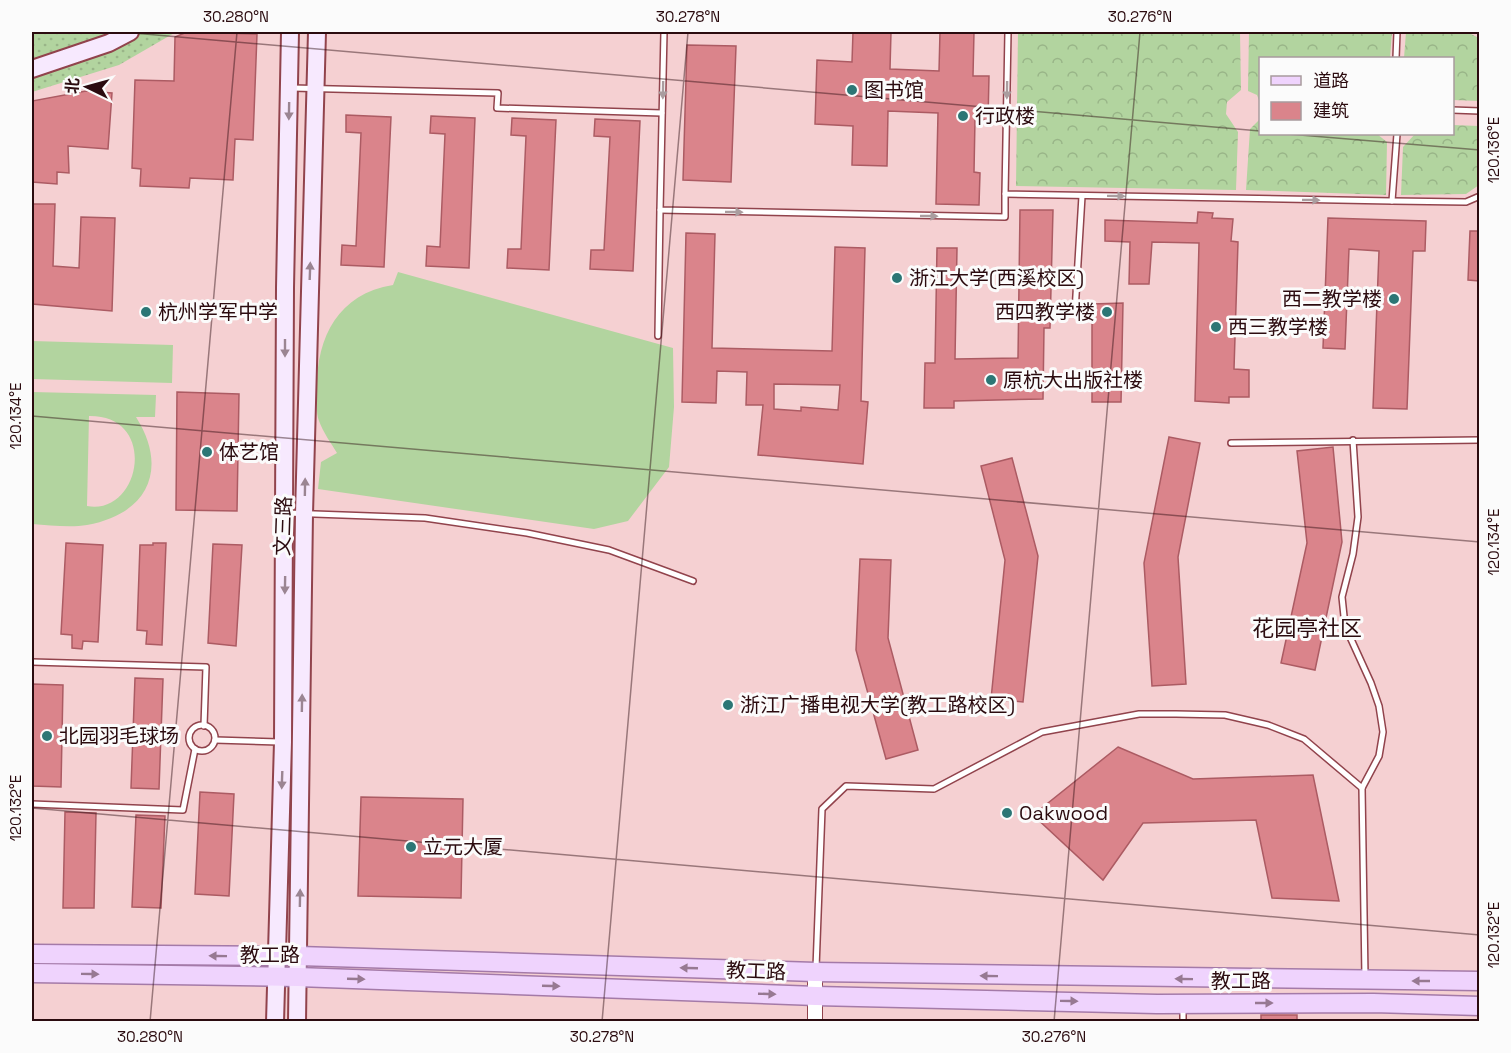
<svg xmlns="http://www.w3.org/2000/svg" width="1511" height="1053" font-family="'Space Grotesk','Noto Sans SC',sans-serif">
<style>
.grass{fill:url(#grass-dots)}
.forest{fill:url(#forest-crowns)}
.garden{fill:#b2d49f;fill-rule:evenodd}
.building{fill:#da848b;stroke:#ac5b63;stroke-width:1.5;fill-rule:evenodd}
.lines{fill:none;stroke-linecap:round;stroke-linejoin:round}
.service-casing{stroke:#91434c;stroke-width:8}
.tertiary-casing{stroke:#91434c;stroke-width:16}
.secondary-casing{stroke:#91434c;stroke-width:20}
.primary-casing{stroke:#a47aa8;stroke-width:21}
.service{stroke:#fff;stroke-width:5}
.tertiary{stroke:#fff;stroke-width:14}
.secondary{stroke:#f7e9fe;stroke-width:16}
.primary{stroke:#efd3fd;stroke-width:18}
.oneway{fill:#aa9d9f}
.oneway2{fill:#9b8592}
.oneway3{fill:#977992}
.ticks{fill:none;stroke:#2b0b0f;stroke-width:1.5;stroke-opacity:0.45}
.poi-dot{fill:#2c7675;stroke:#fbfbfb;stroke-width:2}
.labels{text-anchor:middle;stroke-width:6;stroke-linejoin:round;paint-order:stroke}
.poi-label{font-size:20px;fill:#2b0b0f;stroke:#fbfbfb;text-anchor:start}
.street-label{font-size:20px;fill:#2b0b0f;stroke:#fbfbfb}
.quarter-label{font-size:22px;fill:#2b0b0f;stroke:#fbfbfb}
.neatline{fill:none;stroke:#2b0b0f;stroke-width:2}
.ticks-label{font-size:15px;text-anchor:middle;fill:#2b0b0f}
</style>
<defs>
<pattern id="grass-dots" width="8" height="8" patternUnits="userSpaceOnUse" patternTransform="scale(1.5)"><rect width="8" height="8" fill="#b2d49f"/><path d="M2 2h.1M6 6h.1" fill="none" stroke="#99b588" stroke-width="1.8" stroke-linecap="round"/></pattern>
<pattern id="forest-crowns" width="20" height="18" patternUnits="userSpaceOnUse" patternTransform="scale(1.5)"><rect width="20" height="18" fill="#b2d49f"/><path d="M2 6a3 3 0 1 1 6 0M12 15a3 3 0 1 1 6 0" fill="none" stroke="#99b588"/></pattern>
</defs>
<rect width="100%" height="100%" fill="#f5d0d2"/>
<path class="grass" d="M32,32H176L119,65L32,92Z"/>
<g class="forest">
<path d="M1018,32H1240L1241,90L1227,102L1226,114L1238,132L1236,190L1016,186Z"/>
<path d="M1249,32H1392L1390,58H1260V103L1257,95L1248,91Z"/>
<path d="M1406,32H1467L1479,38V101L1453,100L1452,58H1404Z"/>
<path d="M1260,119V134H1377L1387,142L1386,195L1246,190L1250,129Z"/>
<path d="M1453,125L1479,126V185L1466,194L1401,195L1403,147L1415,134H1452Z"/>
</g>
<g class="garden">
<path d="M398,272L673,348L674,407L669,467L628,521L594,529L318,489L321,462L337,453C331,443 323,432 319,421C316,414 317,402 317,394C315,341 336,294 393,285Z"/>
<path d="M32,341L173,345L172,383L32,379Z"/>
<path d="M32,392L156,395L155,417H136C169,469 148,514 87,525C70,528 49,525 32,524ZM89,416C159,415 141,516 87,506Z"/>
</g>
<g class="building">
<path d="M187,32L257,34L253,140L235,139L233,180L190,178L189,188L140,186L141,169L132,168L135,80L174,81L175,37Z"/>
<path d="M853,32H891L890,69L939,71L940,32H974L973,76H989L988,120L975,119L974,172L980,173L979,205L936,204L938,113L888,111L887,166L852,165L853,126L815,124L817,60L852,62Z"/>
<path d="M687,45L736,46L731,182L683,180Z"/>
<path d="M86,91L112,93L108,149L68,146L69,173L57,172V184L32,182V101Z"/>
<path d="M346,115L391,117L384,267L341,265L342,245L356,246L361,133L346,132Z"/>
<path d="M431,116L475,118L469,268L426,266L427,246L440,247L445,134L430,133Z"/>
<path d="M512,118L556,120L549,270L507,268L508,249H521L526,136L511,135Z"/>
<path d="M595,119L640,121L633,271L590,269L591,250H604L610,137L594,136Z"/>
<path d="M32,204H55L53,266L79,268L81,217L115,218L112,311L32,304Z"/>
<path d="M1020,210H1053L1050,328H1044L1043,399L954,401V408H924L925,363H935L937,248H957L955,359L1018,358Z"/>
<path d="M1198,212L1213,213L1212,218L1233,219L1231,241L1238,242L1234,369L1249,370V397H1229V403L1195,401L1199,243L1152,242L1149,284H1129L1130,242L1105,241V220L1197,223Z"/>
<path d="M1328,218L1426,221L1425,251H1413L1407,409L1373,408L1379,251L1349,249L1345,349L1323,348Z"/>
<path d="M1470,231H1479V281L1468,280Z"/>
<path d="M686,233L715,234L712,348L832,351L835,247L865,248L861,401L868,402L863,464L758,455L763,405H746L747,372L717,371L716,403L682,402ZM774,384L840,385L838,410L801,407V411L774,409Z"/>
<path d="M1123,303L1121,402H1092V304Z"/>
<path d="M177,392L239,394L237,511L176,510Z"/>
<path d="M1169,437L1200,443L1178,557L1186,684L1152,686L1144,563Z"/>
<path d="M1333,447L1342,542L1315,670L1281,663L1307,543L1297,451Z"/>
<path d="M1012,458L1038,556L1023,702L991,699L1005,560L981,466Z"/>
<path d="M66,543L103,545L98,642L83,641L82,649L72,648V635L61,634Z"/>
<path d="M153,543H166L162,645L146,644L147,631L137,630L140,545H153Z"/>
<path d="M213,544L242,545L236,646L208,643Z"/>
<path d="M860,559L891,560L888,638L918,750L886,759L856,650Z"/>
<path d="M135,678L163,679L159,789L131,788Z"/>
<path d="M32,684L63,685L61,787L32,786Z"/>
<path d="M1118,747L1193,779L1313,775L1339,901L1272,898L1256,820L1143,823L1103,880L1033,815Z"/>
<path d="M200,792L234,794L229,896L195,894Z"/>
<path d="M361,797L463,799L461,898L358,896Z"/>
<path d="M65,812L96,813L94,908H63Z"/>
<path d="M136,815L165,816L161,908L132,907Z"/>
<rect x="1261" y="1015" width="36" height="7"/>
</g>
<g class="lines">
<g class="service-casing">
<g id="service">
<path d="M664,32L660,210L1005,217V194"/>
<path d="M1008,32L1005,194L1392,201L1466,202L1480,196"/>
<path d="M1396,58L1397,32"/>
<path d="M292,88L498,93L497,108L662,113"/>
<path d="M1452,110L1480,111"/>
<path d="M1392,201L1397,134"/>
<path d="M1075,312L1082,196"/>
<path d="M658,336L660,210"/>
<path d="M1353,440L1358,517L1353,554L1342,597L1345,626L1371,683L1379,706L1383,732L1379,756L1362,788L1365,977"/>
<path d="M1231,443L1480,440"/>
<path d="M287,513L425,518L527,533L609,550L693,581"/>
<path d="M32,662L206,667L204,726"/>
<circle cx="202" cy="738" r="13"/>
<path d="M215,740L279,742"/>
<path d="M32,804L183,810L195,749"/>
<path d="M816,968L822,809L846,786L934,789L1042,732L1139,714H1176L1225,715L1268,725L1304,739L1362,788"/>
<path d="M1183,1022V1008"/>
</g>
</g>
<g class="tertiary-casing">
<path id="tertiary" d="M815,1022V972"/>
</g>
<g class="secondary-casing">
<g id="secondary">
<path d="M32,69L109,43L130,32"/>
<path d="M275,1022L283,742L285,288L290,32"/>
<path d="M297,1022L304,514L317,32"/>
</g>
</g>
<g class="primary-casing">
<g id="primary">
<path d="M32,954L299,956L815,972L1480,981"/>
<path d="M32,973L298,977L816,996L1157,1004L1373,1003L1480,1006"/>
</g>
</g>
<use href="#service" class="service"/>
<use href="#tertiary" class="tertiary"/>
<use href="#secondary" class="secondary"/>
<use href="#primary" class="primary"/>
</g>
<defs><path id="oneway-solid" d="M-6-.8H1V-3.2L6.5 0L1 3.2V.8H-6Z" transform="scale(1.5)"/></defs>
<g class="oneway">
<use href="#oneway-solid" transform="translate(663 90) rotate(91)"/>
<use href="#oneway-solid" transform="translate(1007 90) rotate(91)"/>
<use href="#oneway-solid" transform="translate(1116 196) rotate(1)"/>
<use href="#oneway-solid" transform="translate(1311 200) rotate(1)"/>
<use href="#oneway-solid" transform="translate(734 212) rotate(1)"/>
<use href="#oneway-solid" transform="translate(929 216) rotate(1)"/>
</g>
<g class="oneway2">
<use href="#oneway-solid" transform="translate(289 111) rotate(91)"/>
<use href="#oneway-solid" transform="translate(310 271) rotate(-88)"/>
<use href="#oneway-solid" transform="translate(285 348) rotate(90)"/>
<use href="#oneway-solid" transform="translate(305 487) rotate(-89)"/>
<use href="#oneway-solid" transform="translate(285 585) rotate(91)"/>
<use href="#oneway-solid" transform="translate(302 703) rotate(-89)"/>
<use href="#oneway-solid" transform="translate(282 780) rotate(92)"/>
<use href="#oneway-solid" transform="translate(300 898) rotate(-89)"/>
</g>
<g class="oneway3">
<use href="#oneway-solid" transform="translate(218 956) rotate(-179)"/>
<use href="#oneway-solid" transform="translate(689 968) rotate(-178)"/>
<use href="#oneway-solid" transform="translate(90 974) rotate(1)"/>
<use href="#oneway-solid" transform="translate(989 976) rotate(-179)"/>
<use href="#oneway-solid" transform="translate(356 979) rotate(2)"/>
<use href="#oneway-solid" transform="translate(1184 979) rotate(-179)"/>
<use href="#oneway-solid" transform="translate(1421 981) rotate(-180)"/>
<use href="#oneway-solid" transform="translate(551 986) rotate(2)"/>
<use href="#oneway-solid" transform="translate(767 994) rotate(2)"/>
<use href="#oneway-solid" transform="translate(1069 1001) rotate(1)"/>
<use href="#oneway-solid" transform="translate(1264 1003)"/>
</g>
<path class="ticks" d="M122,32L1260,131M1288,134L1480,150M32,416L1480,542M32,808L1480,935M150,1022L237,32M602,1022L688,32M1054,1022L1140,32"/>
<g class="poi-dot">
<circle cx="852" cy="90" r="6"/>
<circle cx="963" cy="116" r="6"/>
<circle cx="897" cy="278" r="6"/>
<circle cx="1394" cy="299" r="6"/>
<circle cx="146" cy="312" r="6"/>
<circle cx="1107" cy="312" r="6"/>
<circle cx="1216" cy="327" r="6"/>
<circle cx="991" cy="380" r="6"/>
<circle cx="207" cy="452" r="6"/>
<circle cx="728" cy="705" r="6"/>
<circle cx="47" cy="736" r="6"/>
<circle cx="1007" cy="813" r="6"/>
<circle cx="411" cy="847" r="6"/>
</g>
<g class="labels">
<g class="poi-label">
<text x="864" y="97">图书馆</text>
<text x="975" y="123">行政楼</text>
<text x="909" y="285">浙江大学(西溪校区)</text>
<text x="1382" y="306" text-anchor="end">西二教学楼</text>
<text x="158" y="319">杭州学军中学</text>
<text x="1095" y="319" text-anchor="end">西四教学楼</text>
<text x="1228" y="334">西三教学楼</text>
<text x="1003" y="387">原杭大出版社楼</text>
<text x="219" y="459">体艺馆</text>
<text x="740" y="712">浙江广播电视大学(教工路校区)</text>
<text x="59" y="743">北园羽毛球场</text>
<text x="1019" y="820">Oakwood</text>
<text x="423" y="854">立元大厦</text>
</g>
<g class="street-label">
<text transform="translate(283 526) rotate(-88)" y="7">文三路</text>
<text x="270" y="962">教工路</text>
<text transform="translate(756 971) rotate(2)" y="7">教工路</text>
<text x="1241" y="988">教工路</text>
</g>
<g class="quarter-label">
<text x="1307" y="636">花园亭社区</text>
</g>
</g>
<rect width="1511" height="1053" fill="none" stroke="#fbfbfb" stroke-width="66"/>
<rect x="1259" y="57" width="195" height="78" fill="#fbfbfb" stroke="#a89b9d" stroke-width="1.5"/>
<rect x="1271" y="76" width="30" height="9" fill="#efd3fd" stroke="#a89b9d" stroke-width="1.5"/>
<text x="1313" y="87" font-size="18" fill="#2b0b0f">道路</text>
<rect x="1271" y="102" width="30" height="18" fill="#da848b" stroke="#a89b9d" stroke-width="1.5"/>
<text x="1313" y="117" font-size="18" fill="#2b0b0f">建筑</text>
<g transform="translate(87 87) rotate(275)" stroke="#fbfbfb" stroke-width="4.5" paint-order="stroke">
<path d="M0-4.5L10 22L0 15L-10 22Z" fill="#2b0b0f"/>
<text y="-9" font-size="16" font-weight="bold" text-anchor="middle" fill="#2b0b0f">北</text>
</g>
<rect x="33" y="33" width="1445" height="987" class="neatline"/>
<g class="ticks-label">
<text x="236" y="22">30.280°N</text>
<text x="688" y="22">30.278°N</text>
<text x="1140" y="22">30.276°N</text>
<text transform="translate(1494 150) rotate(-90)" y="5">120.136°E</text>
<text transform="translate(16 416) rotate(-90)" y="5">120.134°E</text>
<text transform="translate(1494 542) rotate(-90)" y="5">120.134°E</text>
<text transform="translate(16 808) rotate(-90)" y="5">120.132°E</text>
<text transform="translate(1494 935) rotate(-90)" y="5">120.132°E</text>
<text x="150" y="1042">30.280°N</text>
<text x="602" y="1042">30.278°N</text>
<text x="1054" y="1042">30.276°N</text>
</g>
</svg>
